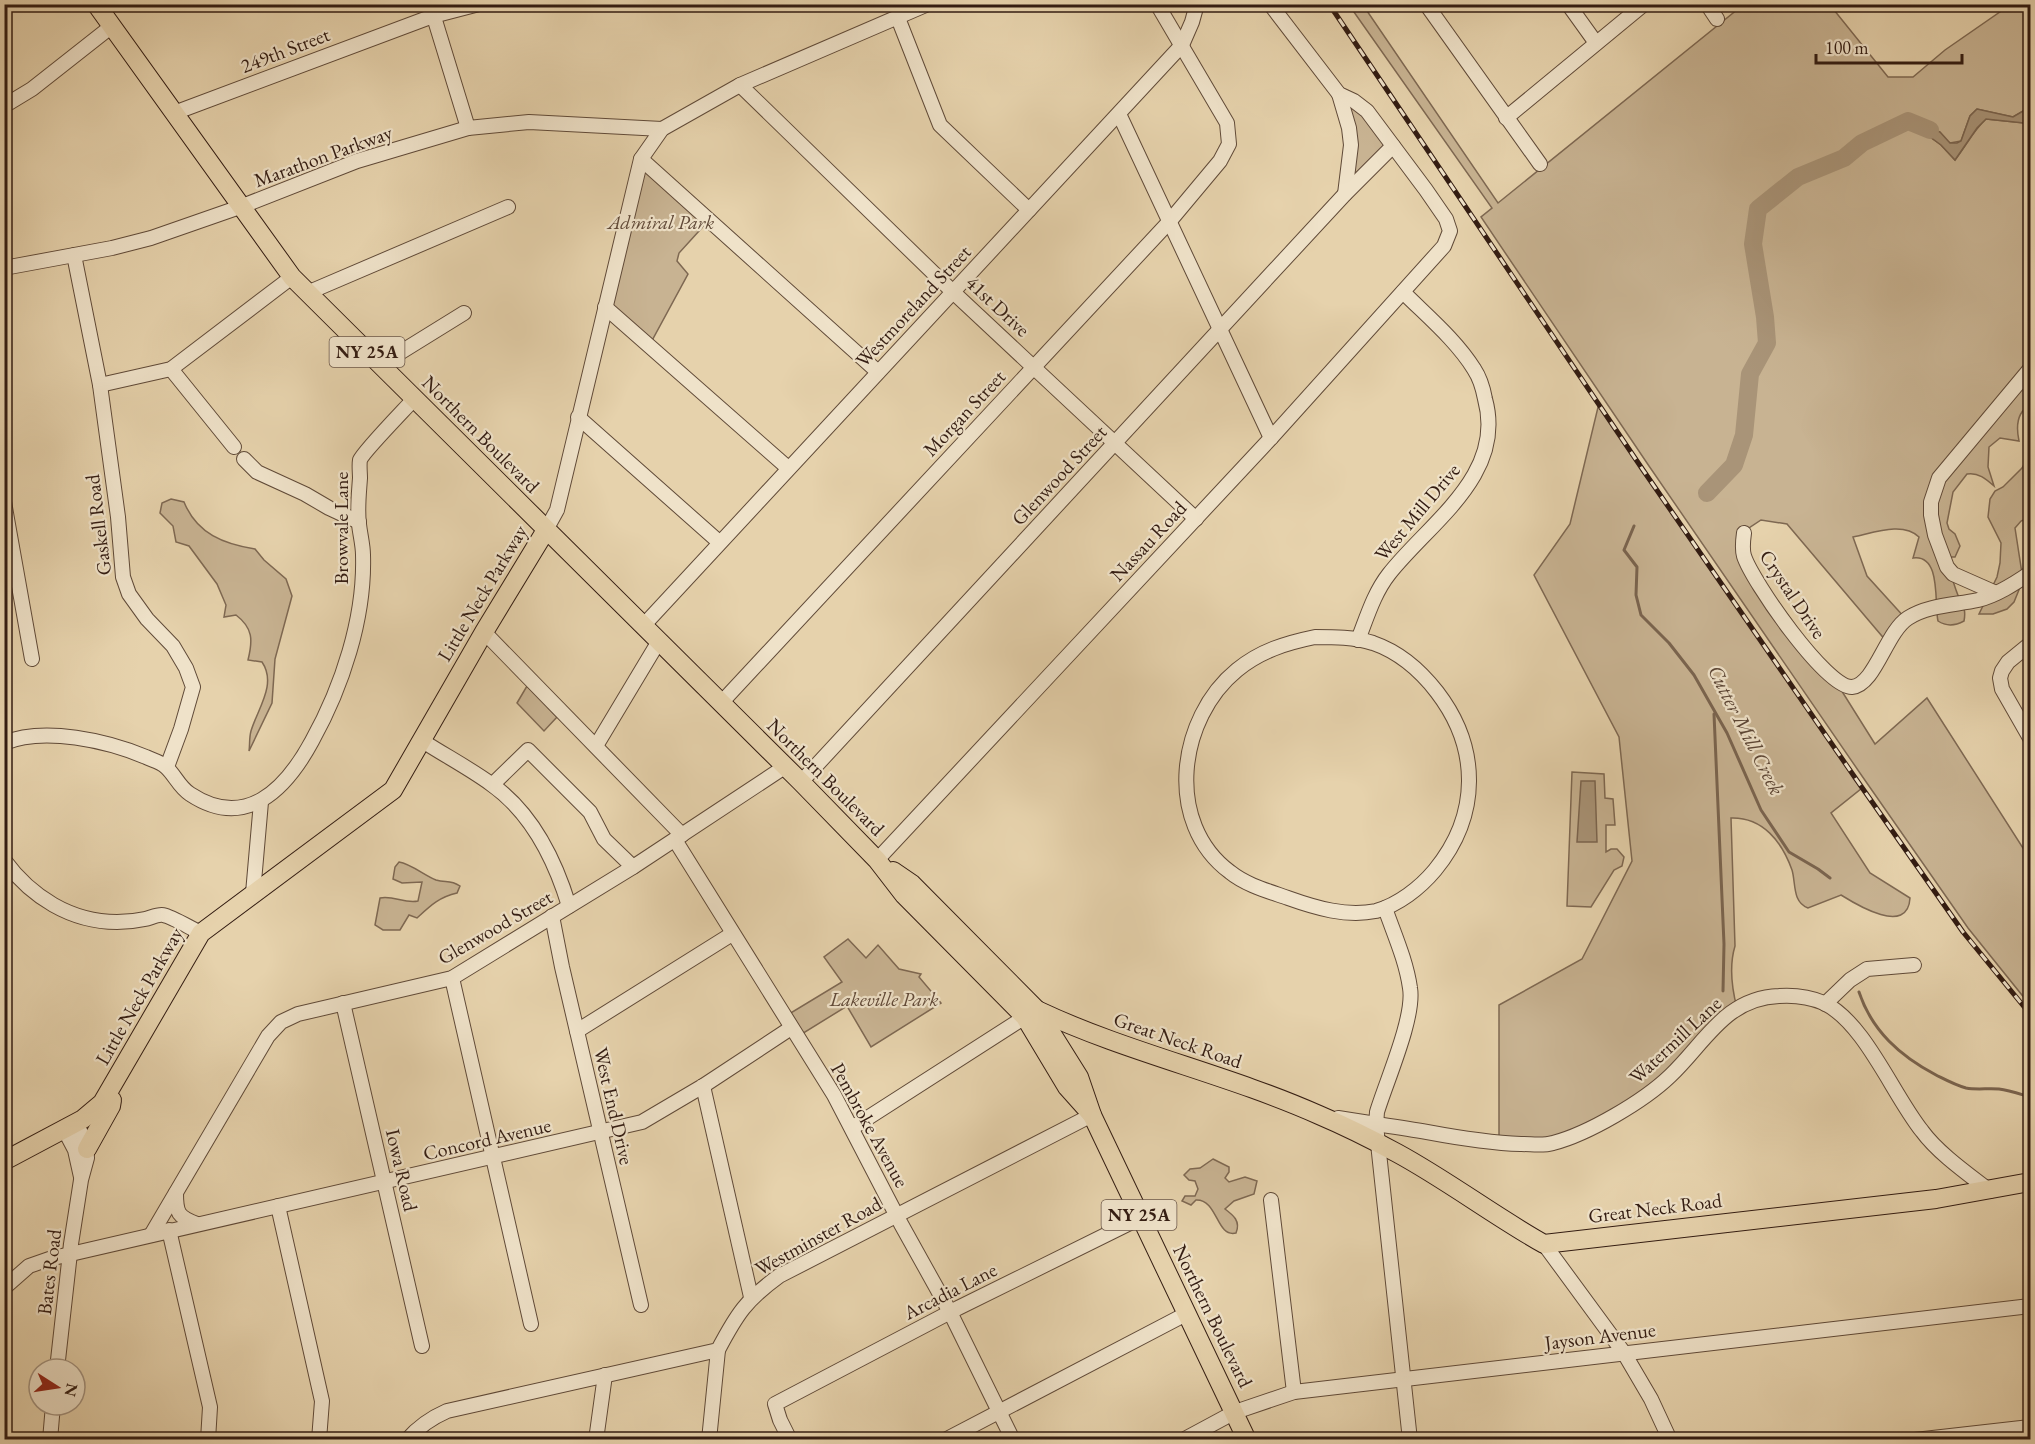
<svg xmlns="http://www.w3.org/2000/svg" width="2035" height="1444" font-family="'EB Garamond',serif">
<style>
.green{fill:#c8b392;stroke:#7e6852;stroke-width:1.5}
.water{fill:#a99478;stroke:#7a644f;stroke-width:1.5}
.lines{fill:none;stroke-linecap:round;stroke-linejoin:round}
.stream{stroke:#7a644f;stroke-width:3}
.river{stroke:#a99478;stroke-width:18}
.minor-casing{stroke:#604a38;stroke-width:16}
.major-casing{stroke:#331c12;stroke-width:20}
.minor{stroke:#efe2c9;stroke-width:14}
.major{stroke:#e6d2ac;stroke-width:18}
.rail-casing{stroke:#331c12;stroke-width:5}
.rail{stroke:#efe2c9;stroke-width:3;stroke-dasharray:9;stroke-linecap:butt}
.labels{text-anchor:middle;stroke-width:4.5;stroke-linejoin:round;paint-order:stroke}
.shield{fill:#efe2c9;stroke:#6b5749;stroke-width:1.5}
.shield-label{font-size:18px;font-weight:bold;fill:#331c12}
.street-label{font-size:20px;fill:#331c12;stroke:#efe2c9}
.park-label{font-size:20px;font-style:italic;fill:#604938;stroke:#efe2c9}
.water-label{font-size:21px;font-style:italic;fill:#5c4636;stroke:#efe2c9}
</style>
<rect width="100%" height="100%" fill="#e6d2ac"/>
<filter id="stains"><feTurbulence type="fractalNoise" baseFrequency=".00333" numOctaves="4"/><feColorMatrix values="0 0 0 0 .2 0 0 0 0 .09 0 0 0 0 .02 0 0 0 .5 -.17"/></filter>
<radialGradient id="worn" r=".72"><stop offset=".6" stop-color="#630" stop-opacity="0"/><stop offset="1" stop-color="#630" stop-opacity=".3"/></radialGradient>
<g class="green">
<path d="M1349,5H1363L1498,203L1743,5H1830L1888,77H1913L1945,50L2010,5H2030V107L2013,117L1977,109L1970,116L1961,141L1950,143L1910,122L1941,145L1955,160C1966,146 1973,131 1986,119L2024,123L2030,120V405C2017,412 2016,427 2019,441L2000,438L1989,447L1988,467L1994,486C1986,479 1978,472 1967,474L1953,492L1947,523L1949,529L1955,534L1960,546L1955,557H1948C1949,568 1952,579 1956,590C1960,603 1967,606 1964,621C1955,626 1947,627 1938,621C1934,605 1942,554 1913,558L1919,537C1903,521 1873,533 1853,537L1867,576L1906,619L1887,642L1787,524L1761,520L1743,532L1744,555L1833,677L1875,744L1927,698L2030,859V1005L1968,928L1862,776L1649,466L1481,217L1492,208Z"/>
<path d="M1339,94L1354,101L1393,146L1345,194L1350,163Z"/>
<path d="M641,159L709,220L679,253L677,261L688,274L649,346L605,307Z"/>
<path d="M1599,403L1862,788L1831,813L1870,873L1910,898C1908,936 1857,905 1841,895L1808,908C1792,902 1796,883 1792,870C1782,842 1763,817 1731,818L1735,946C1729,966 1732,989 1737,1008L1671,1076L1576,1134L1499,1144V1005L1582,959L1632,861L1619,737L1534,575L1570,524Z"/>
<path d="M2030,453V517L2021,521L2015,528L2023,580L2014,602L2007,609L1993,614H1979L1997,577L2000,563L2001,543L1988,517L1990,499L1995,491L2003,487L2022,468Z"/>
<path d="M171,499L184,502C197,534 224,544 255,549L264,560L286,579L292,596L275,659L272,703L249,751C250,745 249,738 251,731C258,708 277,684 262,662L248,660C253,640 253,628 236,615L224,617L226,605L217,584L189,546L176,542L173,526L160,513L162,503Z"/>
<path d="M527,686L557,717L544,731L517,703Z"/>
<path d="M1572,772L1604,774L1605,798L1613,799L1615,825H1606V852L1611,849H1617L1624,857L1622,866L1614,870L1591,907L1567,906Z"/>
<path d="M399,862C411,864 424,875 436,880C446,883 450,879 460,886L457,893C439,897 430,906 417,918L409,915L400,930H383L375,925L380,898C393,895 405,904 418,901L422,882L402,883L393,879L395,867Z"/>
<path d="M848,939L866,958L878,945L899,969L921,974L919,977L941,1003L871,1047L847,1006L797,1037L784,1017L842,982L824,957Z"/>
<path d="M1213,1159L1229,1167V1172L1225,1178L1229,1182L1245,1177L1257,1181L1254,1194L1234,1201L1225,1209C1233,1215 1241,1221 1236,1233C1216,1238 1218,1199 1196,1200L1191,1205L1182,1201L1185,1196H1195L1198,1189L1195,1181L1189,1180L1184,1175L1190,1169L1200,1168Z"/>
</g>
<g class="water">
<path d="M2030,107V120L2024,123L1986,119L1977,128L1955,160L1941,145L1908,121L1940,132L1950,143H1957L1961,141L1970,116L1977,109L2013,117Z"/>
<path d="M1581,781H1595L1597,842H1577Z"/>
</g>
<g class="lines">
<g class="stream">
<path d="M1634,526L1624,550L1637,567L1636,595L1641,615L1669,643L1694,675L1727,733L1761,810L1789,852L1818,869L1830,878"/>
<path d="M1714,714L1724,944L1723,991"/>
<path d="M1859,992C1872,1031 1900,1056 1936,1075C1946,1080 1955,1085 1966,1088C1977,1090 1988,1088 1999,1089C2009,1090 2020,1094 2030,1097"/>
</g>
<path class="river" d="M1707,493L1734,465L1744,435L1750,374L1767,343L1765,317L1753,244L1758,209L1798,177L1844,158L1862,143L1908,121L1930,130"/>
<g class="minor-casing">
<g id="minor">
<path d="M430,4L468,128"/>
<path d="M1426,4L1540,164"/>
<path d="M1568,4L1596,43"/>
<path d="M1707,4L1717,19"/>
<path d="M898,18L940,125L1029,210"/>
<path d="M740,85L953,292L1196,519"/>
<path d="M1339,94L1349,128L1351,145L1345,194"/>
<path d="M4,106L32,89L112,26"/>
<path d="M174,113L433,16L479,4"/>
<path d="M1119,114L1271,438"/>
<path d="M1506,118L1644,4"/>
<path d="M641,159L878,372"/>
<path d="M74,255L100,385L118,517L123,577L129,594L147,619L173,646L186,668L193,687L181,729L167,767"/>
<path d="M4,268L112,248L151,238L240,207L357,161L468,128L529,122L662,129"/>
<path d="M307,293L508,207"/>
<path d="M605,307L788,468"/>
<path d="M380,365L464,313"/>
<path d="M171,369L234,447"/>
<path d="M100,385L171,369L292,277"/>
<path d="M578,417L719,542"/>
<path d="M244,459L257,472L305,494L329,508L359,522"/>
<path d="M4,502L32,659"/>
<path d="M546,530L557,510L641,159L662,129L740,85L928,4"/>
<path d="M1744,533C1743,540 1742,549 1744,556C1752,581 1826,688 1852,687C1875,685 1886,632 1908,618C1928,605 1955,605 1978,600C1997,595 2014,584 2030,573"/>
<path d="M1996,593L1953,574L1947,567L1935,535L1931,515V502L1939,478L2030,369"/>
<path d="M643,626L1182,45L1192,22L1197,4"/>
<path d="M484,632L682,835"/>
<path d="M1315,637C1334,637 1354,637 1373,643C1399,652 1420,670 1437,692C1480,748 1480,815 1435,870C1420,888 1398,905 1376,911C1346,917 1316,908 1288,898C1268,891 1246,885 1230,872C1164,823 1178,718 1237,670C1260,651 1286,643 1315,637Z"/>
<path d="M1358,640C1367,617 1374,593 1389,574C1430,522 1506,475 1485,399C1483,388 1480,378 1474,369C1456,340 1427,316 1403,292"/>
<path d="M2030,644L2008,662L2002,671L2000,678L2002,689L2030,738"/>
<path d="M721,703L1169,222L1220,161L1229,144L1227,123L1157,4"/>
<path d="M421,740C444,755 469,768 491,784C531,812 555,860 569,906"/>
<path d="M4,743C44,726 108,741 146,757C152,760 161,762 166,767C175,775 179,787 190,794C246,831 286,789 312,741C342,687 365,618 363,555C363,545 360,534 359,524C357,509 359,493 360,478C360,473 359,465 360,460C363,452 405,409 414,399"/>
<path d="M596,746L659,641"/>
<path d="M801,782L1345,194L1393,146"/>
<path d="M493,784L528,750L590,812L604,839L633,867"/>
<path d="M675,840L834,1095L901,1224L950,1312L1013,1440"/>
<path d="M4,860C31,897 71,922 117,922C126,922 136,921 145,919C150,918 158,914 163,915C173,917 190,928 201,933"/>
<path d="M877,860L1271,438L1444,246L1450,231L1446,219L1426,190L1367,111L1354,101L1339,94L1270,4"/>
<path d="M253,893L261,802"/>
<path d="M1385,908C1394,934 1406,960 1410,988C1415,1017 1386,1082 1377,1112L1376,1125L1410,1440"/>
<path d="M552,916L562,967L641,1305"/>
<path d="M452,978L531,1324"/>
<path d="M343,1003L422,1346"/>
<path d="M1825,1004L1850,980L1867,969L1914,965"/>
<path d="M577,1031L732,934"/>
<path d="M703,1086L751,1297"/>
<path d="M1338,1118C1368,1123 1398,1127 1427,1132C1459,1138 1489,1143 1521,1144C1532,1144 1543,1146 1553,1143C1588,1134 1644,1101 1670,1076C1705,1043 1725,998 1779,996C1794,995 1810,997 1824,1003C1865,1023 1893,1095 1922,1131C1938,1153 1968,1174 1990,1191"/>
<path d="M852,1128L1025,1017"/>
<path d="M64,1129L75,1150L81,1177"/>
<path d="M176,1193C176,1213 178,1217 197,1224"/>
<path d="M1271,1200L1294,1392"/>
<path d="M278,1206L322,1401L319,1440"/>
<path d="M169,1230L210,1407L208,1440"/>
<path d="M151,1235L268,1036L281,1022L298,1014L452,978L633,867L786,766"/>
<path d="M1544,1244L1624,1353L1651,1399L1670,1440"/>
<path d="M4,1288L29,1266L49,1259L642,1122L703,1086L791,1028"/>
<path d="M57,1369L71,1244L81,1180L87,1158L86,1143L76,1123"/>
<path d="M50,1440L53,1405"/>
<path d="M407,1440C419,1426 431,1418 447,1411L718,1350C737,1314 746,1300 779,1276L1092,1115"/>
<path d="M596,1440L605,1375"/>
<path d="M709,1440L718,1350"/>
<path d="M790,1440L780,1420L775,1404L958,1308L1140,1218"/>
<path d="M945,1440L1186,1314"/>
<path d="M1183,1440L1235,1412L1294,1392L2030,1306"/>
<path d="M1915,1440L2030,1427"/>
</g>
</g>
<g class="major-casing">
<g id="major">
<path d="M96,4L292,277L801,782L877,860L904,895L1025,1017L1067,1087L1092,1115"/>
<path d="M893,871L912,884L1037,1010L1079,1077L1092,1115L1247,1440"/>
<path d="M1037,1010C1128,1053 1227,1074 1319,1115C1345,1126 1371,1139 1397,1153C1447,1180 1494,1216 1544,1244L1936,1199L2030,1182"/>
<path d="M87,1149L111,1106L112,1100"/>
<path d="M4,1161L83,1119L102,1103L201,933L393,790L484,632L546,530"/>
</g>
</g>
<use href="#minor" class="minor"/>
<use href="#major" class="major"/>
<g class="rail-casing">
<path id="rail" d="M1329,4L1643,470L1856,779L1963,932L2030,1014"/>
</g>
<use href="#rail" class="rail"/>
</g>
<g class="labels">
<g class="shield">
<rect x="329.5" y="337" width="75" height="30" rx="4.5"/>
<rect x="1101.5" y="1200" width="75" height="30" rx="4.5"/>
</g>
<g class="shield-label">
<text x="367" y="358">NY 25A</text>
<text x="1139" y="1221">NY 25A</text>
</g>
<g class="street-label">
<text transform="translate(285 50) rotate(-21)" y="7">249th Street</text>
<text transform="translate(323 156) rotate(-20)" y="7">Marathon Parkway</text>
<text transform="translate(913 306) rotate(-47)" y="7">Westmoreland Street</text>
<text transform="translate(998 306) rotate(43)" y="7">41st Drive</text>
<text transform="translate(964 413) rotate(-47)" y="7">Morgan Street</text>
<text transform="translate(481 434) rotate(45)" y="7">Northern Boulevard</text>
<text transform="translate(1059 475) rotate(-47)" y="7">Glenwood Street</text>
<text transform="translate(1417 512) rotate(-50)" y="7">West Mill Drive</text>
<text transform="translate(98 525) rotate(-97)" y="7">Gaskell Road</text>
<text transform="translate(341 528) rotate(-90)" y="7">Browvale Lane</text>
<text transform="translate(1148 541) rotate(-47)" y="7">Nassau Road</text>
<text transform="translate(482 593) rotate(-59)" y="7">Little Neck Parkway</text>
<text transform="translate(1793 594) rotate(56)" y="7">Crystal Drive</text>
<text transform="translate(826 777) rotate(45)" y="7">Northern Boulevard</text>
<text transform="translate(495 927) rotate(-30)" y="7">Glenwood Street</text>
<text transform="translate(139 996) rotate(-60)" y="7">Little Neck Parkway</text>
<text transform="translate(1178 1040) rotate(19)" y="7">Great Neck Road</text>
<text transform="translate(1675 1040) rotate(-43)" y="7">Watermill Lane</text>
<text transform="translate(614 1106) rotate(77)" y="7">West End Drive</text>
<text transform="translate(870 1125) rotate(61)" y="7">Pembroke Avenue</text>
<text transform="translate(487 1139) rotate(-13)" y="7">Concord Avenue</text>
<text transform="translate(402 1170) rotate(77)" y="7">Iowa Road</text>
<text transform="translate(1655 1208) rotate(-7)" y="7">Great Neck Road</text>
<text transform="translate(818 1236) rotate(-29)" y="7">Westminster Road</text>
<text transform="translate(49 1272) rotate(-83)" y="7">Bates Road</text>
<text transform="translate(950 1291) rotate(-27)" y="7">Arcadia Lane</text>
<text transform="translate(1213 1316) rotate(64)" y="7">Northern Boulevard</text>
<text transform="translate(1600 1336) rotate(-7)" y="7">Jayson Avenue</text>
</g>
<g class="park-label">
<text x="661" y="229">Admiral Park</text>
<text x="884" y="1006">Lakeville Park</text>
</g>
<g class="water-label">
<text transform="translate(1746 730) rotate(63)" y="7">Cutter Mill Creek</text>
</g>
</g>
<rect width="2035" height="1444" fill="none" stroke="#e6d2ac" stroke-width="24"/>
<rect x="6" y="6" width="2023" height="1432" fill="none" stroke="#331c12" stroke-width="3"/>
<rect x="12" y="12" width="2011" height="1420" fill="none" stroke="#331c12" stroke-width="1.5"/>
<g transform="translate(57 1387) rotate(102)"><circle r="28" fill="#efe2c9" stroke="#a49380" stroke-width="1.5"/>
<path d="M0-4.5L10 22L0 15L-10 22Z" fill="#8f2418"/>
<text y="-9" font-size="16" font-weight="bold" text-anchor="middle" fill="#331c12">N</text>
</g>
<path d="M1816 54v9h146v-9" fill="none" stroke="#331c12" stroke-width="3"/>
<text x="1825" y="54" font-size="18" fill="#331c12" stroke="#efe2c9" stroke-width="4.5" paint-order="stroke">100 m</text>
<rect width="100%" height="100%" filter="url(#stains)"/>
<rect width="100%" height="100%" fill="url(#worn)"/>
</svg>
